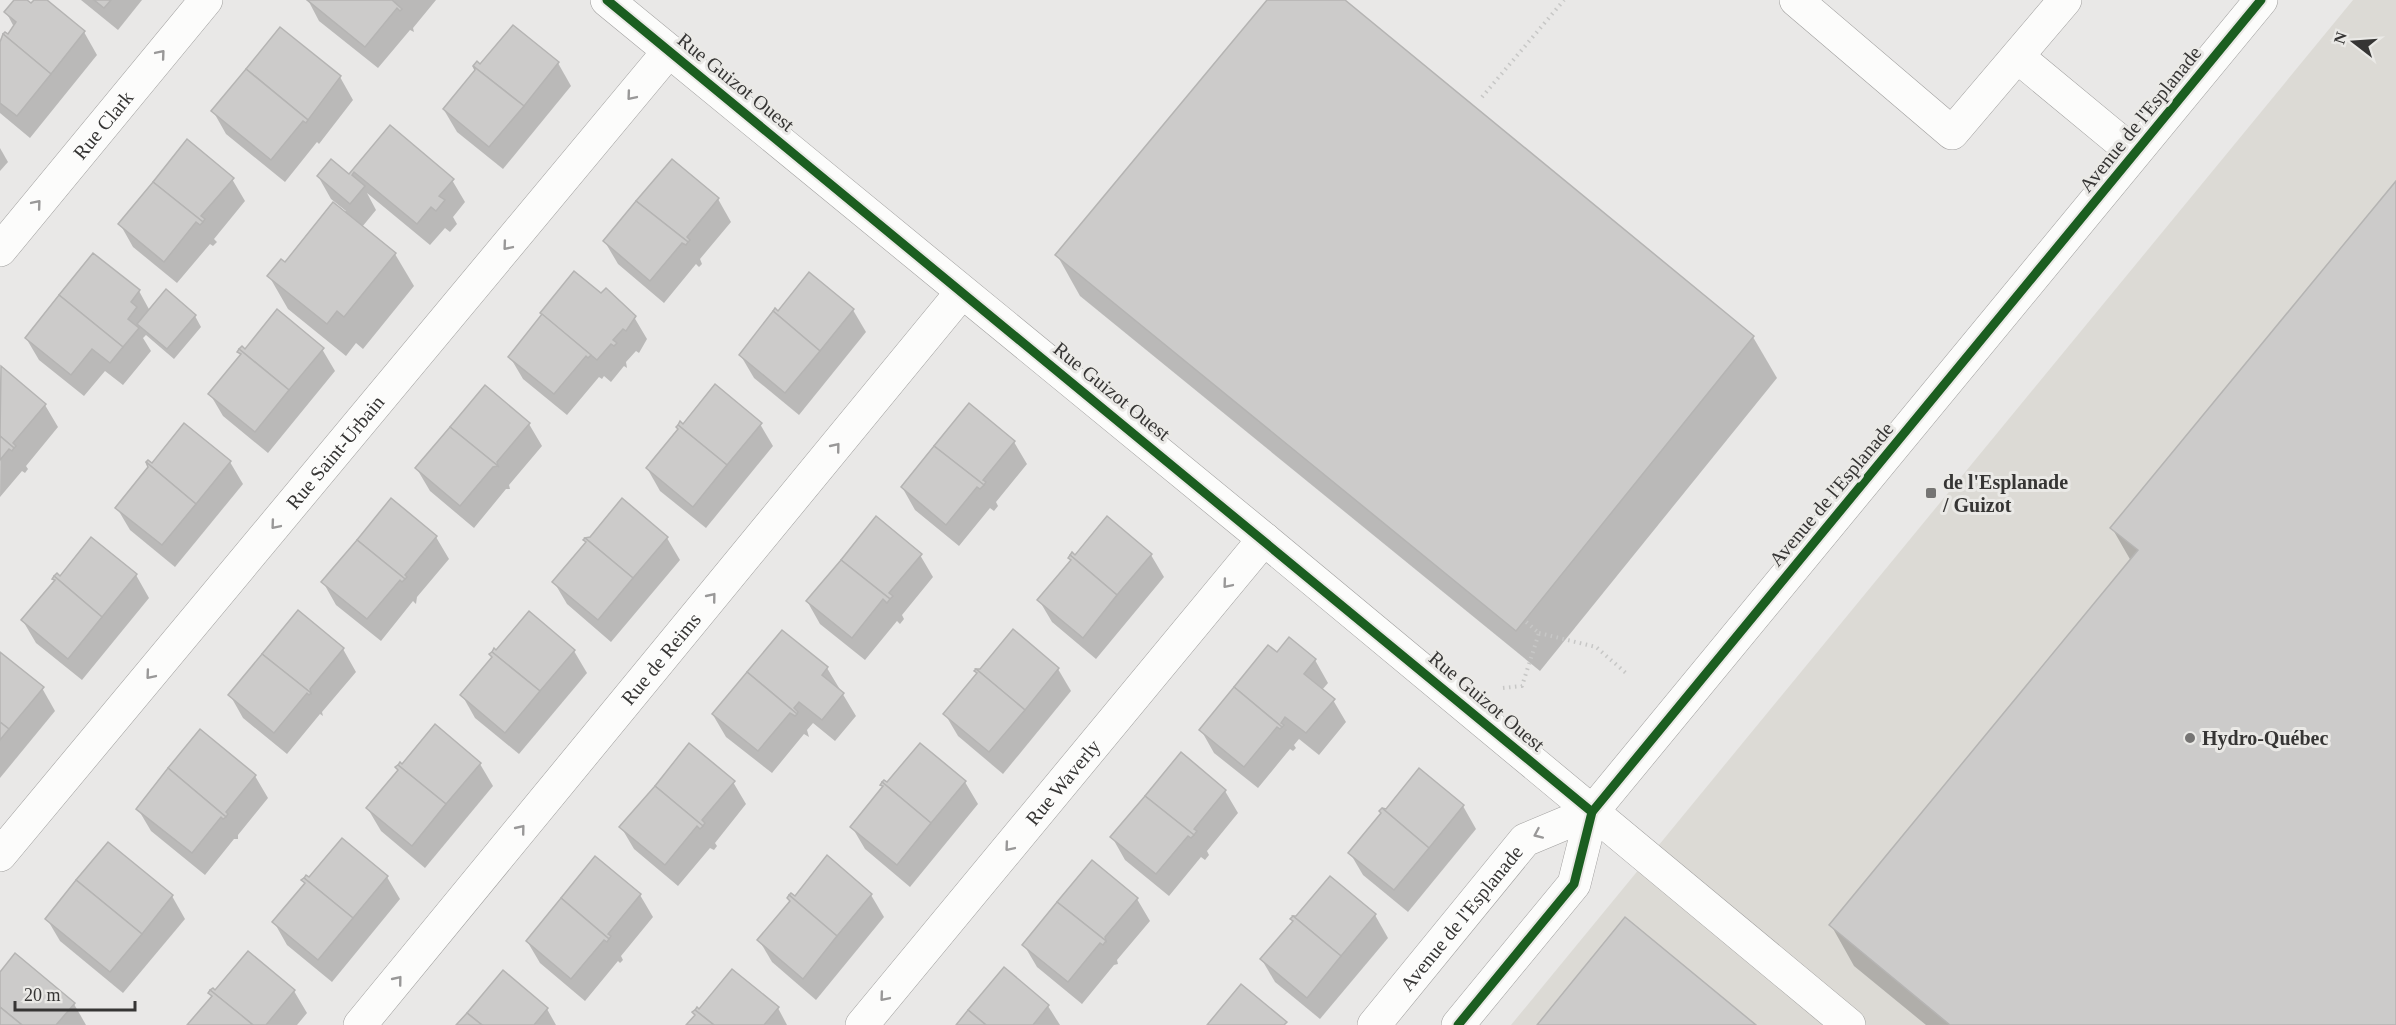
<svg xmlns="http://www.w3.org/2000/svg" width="2396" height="1025" font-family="'Times New Roman',serif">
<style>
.built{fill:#dcdad5}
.shadow{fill:#0003}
.building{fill:#cccbca;stroke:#b5b4b3;stroke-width:1.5}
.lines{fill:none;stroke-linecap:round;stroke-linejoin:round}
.minor-casing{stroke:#9f9e9d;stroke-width:34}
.path{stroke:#c7c7c6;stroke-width:4;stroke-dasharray:1.5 4.5;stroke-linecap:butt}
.minor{stroke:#fcfcfb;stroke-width:33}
.cycleway-casing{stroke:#eae9e6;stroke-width:13}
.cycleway{stroke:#1b5e20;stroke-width:9}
.oneway{stroke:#999898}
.poi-dot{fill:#757473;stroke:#eae9e6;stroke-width:2}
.labels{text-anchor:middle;stroke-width:6;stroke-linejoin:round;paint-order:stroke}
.street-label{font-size:20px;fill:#363534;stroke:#eae9e6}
.poi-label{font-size:20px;font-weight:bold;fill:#363534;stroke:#eae9e6;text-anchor:start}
</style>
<rect width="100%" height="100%" fill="#e9e8e7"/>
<path class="built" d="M2353,0H2396V1025H1511Z"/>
<g class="shadow">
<path d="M16,0H25L31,5L35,0H45L84,32L97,55L30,138L0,113V44L14,27L6,12Z"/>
<path d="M81,0H142L118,30Z"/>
<path d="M308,0H436L413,28L414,32L410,30L378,68L319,21Z"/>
<path d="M1269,0H1343L1753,337L1777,378L1540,671L1080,296L1057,255Z"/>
<path d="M513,27L558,63L571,86L503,169L457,132L444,110Z"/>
<path d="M340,77L353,100L319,144L317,142L285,182L226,134L213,111Z"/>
<path d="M390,127L452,180L465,202L453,217L457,224L450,232L445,228L430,245L367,193L376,210L362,227L395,254L414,286L363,349L356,343L346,356L288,309L269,276L346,211L331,199L318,176H349Z"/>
<path d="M0,148L8,162L0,171Z"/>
<path d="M232,179L245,201L214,239L217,242L213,246L210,244L177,283L133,247L120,224Z"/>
<path d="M2396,183V1025H1926L1854,966L1831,925L2131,561L2112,528Z"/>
<path d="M718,199L731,222L700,259L702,264L699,267L696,264L664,303L618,264L605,242Z"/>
<path d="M139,291L150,311L195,316L201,327L174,359L146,335L143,338L151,351L123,385L105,371L84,396L39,360L26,338Z"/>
<path d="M601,296L634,317L647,339L639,353L636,351L626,362L627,368L624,366L611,382L604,376L602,379L599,377L567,415L523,379L510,357Z"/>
<path d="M853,310L866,332L799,415L754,378L741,356L778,313Z"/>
<path d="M322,349L335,371L268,453L223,416L210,394L241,356L239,352Z"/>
<path d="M1,368L45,405L58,427L26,466L28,469L25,473L22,471L0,497Z"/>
<path d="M529,424L542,446L509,485L510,489H506L474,528L430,491L417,469Z"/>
<path d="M760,424L773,446L706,528L660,491L647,468L683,426Z"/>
<path d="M1014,442L1027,464L996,502L998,506L994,511L990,508L959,546L915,510L902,487Z"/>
<path d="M230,462L243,484L175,567L130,530L117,508L152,465Z"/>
<path d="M436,537L449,559L417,597L416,604L413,601L381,641L336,605L323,582Z"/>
<path d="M587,537L667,538L680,560L611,642L567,604L554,582L587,544L585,540Z"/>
<path d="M920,555L933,577L902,615L904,619L900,624L897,621L865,660L820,624L807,601Z"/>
<path d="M1151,555L1164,577L1096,659L1052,622L1039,600L1071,561L1070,558Z"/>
<path d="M136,575L149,598L82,680L36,643L23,621L56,582L54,579Z"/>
<path d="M298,612L343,649L356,672L322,712L323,716L320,714L287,754L243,718L230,695Z"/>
<path d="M574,651L587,673L519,754L475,718L462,695Z"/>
<path d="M0,654L42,688L55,711L0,778Z"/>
<path d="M1278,654L1315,660L1328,683L1322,690L1333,700L1346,722L1319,755L1299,739L1294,745L1296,748L1293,751L1290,749L1258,788L1214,753L1201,730Z"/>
<path d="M827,668L856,716L835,741L813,723L807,730L809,737L804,734L772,773L726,737L713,715Z"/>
<path d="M1058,669L1071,691L1003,774L958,736L945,714Z"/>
<path d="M480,764L493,786L425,868L381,831L368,809L402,766Z"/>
<path d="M1419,770L1463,806L1476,829L1408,912L1363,875L1350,853Z"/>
<path d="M255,776L268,798L238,835V839H234L205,875L151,831L138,809Z"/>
<path d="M733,782L746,804L715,843L717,846L714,850L710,848L678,886L634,849L621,827Z"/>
<path d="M965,782L978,804L910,887L865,849L852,827L884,788L882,785Z"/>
<path d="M1225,791L1238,813L1207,851L1209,855L1205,860L1201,857L1169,896L1125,860L1112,837Z"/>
<path d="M387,877L400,899L332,982L287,945L274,922L305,885L303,881Z"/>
<path d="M640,895L653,917L621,956L623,960L620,963L618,961L585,1001L540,963L527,941Z"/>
<path d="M871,895L884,917L816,1000L772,962L759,940L795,898Z"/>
<path d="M172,896L185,919L123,993L60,941L47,919Z"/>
<path d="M1137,899L1150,921L1117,960L1118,964L1114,965L1082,1004L1037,967L1024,945Z"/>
<path d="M1375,915L1388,938L1320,1019L1275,982L1262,960L1297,917Z"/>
<path d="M503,972L547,1009L556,1025H458Z"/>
<path d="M0,974L74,1004L86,1025H0Z"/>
<path d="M294,991L307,1013L297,1025H189L212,997L210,993Z"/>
<path d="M1048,1006L1060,1025H958Z"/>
<path d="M778,1008L787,1025H688L699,1011Z"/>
</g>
<g class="building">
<path d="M14,0H27L31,3L34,0H47L85,31L51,74L3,34L5,32L8,34L16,22L4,12Z"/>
<path d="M94,0H111L104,8Z"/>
<path d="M307,0H392L402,9L400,11L397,8L365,47Z"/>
<path d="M1267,0H1345L1754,336L1516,631L1055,255Z"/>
<path d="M513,25L559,62L524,106L473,66L477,61L480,64Z"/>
<path d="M280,27L341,76L308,120L246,69Z"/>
<path d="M3,34L51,74L17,116L0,103V42Z"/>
<path d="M473,66L524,106L489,147L443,109L475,70Z"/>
<path d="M246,69L308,120L306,123L303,121L271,160L211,111Z"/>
<path d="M390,125L454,179L439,196L445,200L436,211L431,207L417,224L354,172L352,175L365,186L350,204L317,176L331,159L349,174Z"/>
<path d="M187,139L234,178L201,216L205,219L203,222L153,182Z"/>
<path d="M672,159L719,198L687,237L690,240L688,242L636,201Z"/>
<path d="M2396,181V1025H1950L1829,925L2138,550L2110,528Z"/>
<path d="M153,182L203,222L200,225L196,222L164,262L118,224Z"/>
<path d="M636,201L688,242L686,245L682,243L650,281L603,241Z"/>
<path d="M333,202L396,253L344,317L337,311L327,324L267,276L281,259L285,262Z"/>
<path d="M93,253L140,290L131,302L137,307L128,319L139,328L123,347L59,295Z"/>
<path d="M574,271L601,293L606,288L636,316L626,331L623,329L613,340L617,343L614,346L611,344L597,360L540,313Z"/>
<path d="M809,272L854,309L820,351L773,311L775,308L778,311Z"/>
<path d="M166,289L196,315L167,349L137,324Z"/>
<path d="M59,295L123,347L110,363L92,349L71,375L25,338Z"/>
<path d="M277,309L324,348L289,390L239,349L242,346L245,349Z"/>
<path d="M773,311L820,351L785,393L739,355Z"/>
<path d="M542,314L591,355L588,358L586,356L554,394L508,357Z"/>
<path d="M239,349L289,390L255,432L208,394L241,354L237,352Z"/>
<path d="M1,366L46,404L13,443L16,446L14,448L0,436Z"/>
<path d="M715,384L762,423L727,465L678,425L680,421L683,424Z"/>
<path d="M485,385L530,423L497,462L498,466L450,427Z"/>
<path d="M969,403L1015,441L983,480L986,482L984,485L934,446Z"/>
<path d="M184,423L231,461L196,504L146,462L148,460L152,463Z"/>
<path d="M678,425L727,465L693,507L646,468L678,429L676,427Z"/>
<path d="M450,427L498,466L493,467L460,506L415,468Z"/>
<path d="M0,436L14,448L12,451L9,449L0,460Z"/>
<path d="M934,446L984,485L980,489L977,487L946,525L901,487Z"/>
<path d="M146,462L196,504L162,545L115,508L148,467Z"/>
<path d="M391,498L437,536L405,575L407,577L405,579L357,540Z"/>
<path d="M622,498L668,537L633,578L585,538L590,537Z"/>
<path d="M876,516L922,554L889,593L893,596L890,599L841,560Z"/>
<path d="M1107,516L1152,554L1117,595L1070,555L1072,552L1075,555Z"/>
<path d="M91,537L137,574L102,617L54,576L57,573L60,576Z"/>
<path d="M585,538L633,578L598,620L552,582L586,542L583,540Z"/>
<path d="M357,540L405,579L402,582L400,580L367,619L321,582Z"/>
<path d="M1070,555L1117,595L1083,638L1037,600L1071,560L1068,558Z"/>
<path d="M841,560L890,599L887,603L883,599L852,638L806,601Z"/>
<path d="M54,576L102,617L68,659L21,620L55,580L52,579Z"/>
<path d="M298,610L344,648L310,689L311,693L262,654Z"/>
<path d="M529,611L575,650L540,691L492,652L494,648L496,650Z"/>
<path d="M1013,629L1059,668L1025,710L976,669H980Z"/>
<path d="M782,630L828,667L822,675L844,693L822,720L799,702L794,708L798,712L797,714L747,672Z"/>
<path d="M1289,637L1316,659L1304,674L1335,699L1306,733L1285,717L1281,723L1284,725L1282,727L1234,687L1268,645L1277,652Z"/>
<path d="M0,652L44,687L9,729L0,722Z"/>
<path d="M492,652L540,691L505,733L460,695L492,657L489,654Z"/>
<path d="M262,654L311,693L309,695L307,693L274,733L228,695Z"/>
<path d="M976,669L1025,710L989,752L943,714L977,673L974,671Z"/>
<path d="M747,672L797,714L795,716L790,713L758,751L712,714Z"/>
<path d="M1234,687L1282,727L1280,729L1277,727L1244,767L1199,730Z"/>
<path d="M0,722L9,729L0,740Z"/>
<path d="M435,724L481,763L446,804L398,765L400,762L402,764Z"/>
<path d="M200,729L256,775L226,812L228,814L226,817L168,768Z"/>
<path d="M689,743L735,781L702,820L705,823L703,826L655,786Z"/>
<path d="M920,743L966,781L931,823L882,782L884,780L887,782Z"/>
<path d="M1181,752L1226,790L1194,829L1197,831L1194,835L1145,796Z"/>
<path d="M398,765L446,804L412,846L366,808L398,770L395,767Z"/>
<path d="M168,768L226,817L223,819L221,817L192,853L136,809Z"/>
<path d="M1419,768L1464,805L1429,848L1382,808L1386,809Z"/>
<path d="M882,782L931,823L897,865L850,827L883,786L880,785Z"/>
<path d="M655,786L703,826L700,829L697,826L665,865L619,827Z"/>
<path d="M1145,796L1194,835L1191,838L1188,836L1156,874L1110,837Z"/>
<path d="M1382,808L1429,848L1394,890L1348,853L1381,813L1379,811Z"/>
<path d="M342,838L388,876L353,918L304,878L306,875L309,877Z"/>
<path d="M108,842L173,895L142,934L76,880Z"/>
<path d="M827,855L872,894L837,936L789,895L791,893L795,896Z"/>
<path d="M595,856L641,894L608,934L611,936L609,939L561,898Z"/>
<path d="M1092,860L1138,898L1105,937L1106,941L1057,902Z"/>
<path d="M1330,876L1376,914L1341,956L1293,916H1296Z"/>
<path d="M304,878L353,918L318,960L272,922L305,883L301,880Z"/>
<path d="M76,880L142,934L110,972L45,919Z"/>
<path d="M789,895L837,936L803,979L757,940L790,901L787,898Z"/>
<path d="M561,898L609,939L607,942L604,940L571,979L526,941Z"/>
<path d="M1057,902L1106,941L1103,945L1100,943L1068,982L1022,945Z"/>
<path d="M1293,916L1341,956L1307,998L1260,959L1293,921L1290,919Z"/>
<path d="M1625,917L1756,1025H1537Z"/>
<path d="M248,951L295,990L266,1025H253L210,990L213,988L215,990Z"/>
<path d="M15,953L75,1003L56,1025H22L0,1007V972Z"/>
<path d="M1004,967L1049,1005L1033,1025H986L968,1010Z"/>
<path d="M732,969L779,1007L764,1025H714L695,1010L697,1007L699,1009Z"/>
<path d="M503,970L548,1008L534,1025H482L467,1013Z"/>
<path d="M1241,984L1287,1022L1284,1025H1207Z"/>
<path d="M210,990L241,1015L253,1025H187L212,996L208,993Z"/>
<path d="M0,1007L22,1025H0Z"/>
<path d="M695,1010L714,1025H686L695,1015L692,1012Z"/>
<path d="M968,1010L986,1025H956Z"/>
<path d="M467,1013L482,1025H456Z"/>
</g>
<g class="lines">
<g class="minor-casing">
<g id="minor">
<path d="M607,0L1264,539L1849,1025"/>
<path d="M1796,0L1952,133L2065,0"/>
<path d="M2018,57L2134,153"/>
<path id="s1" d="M0,250L206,0"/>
<path id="s2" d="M0,855L669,51"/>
<path id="s3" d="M360,1025L962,292"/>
<path id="s4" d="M862,1025L1264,539"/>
<path id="s5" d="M1374,1025L1525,840L1592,812"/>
<path d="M1458,1025L1574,884L1592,812L2261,0"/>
</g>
</g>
<g class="path">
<path d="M1482,97L1564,0"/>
<path d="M1539,633L1596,647L1626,673"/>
<path d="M1503,688L1522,686L1539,633L1525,621"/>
</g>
<use href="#minor" class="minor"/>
<g class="cycleway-casing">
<g id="cycleway">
<path d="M607,0L1592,812"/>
<path d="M1458,1025L1574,884L1592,812L2261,0"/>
</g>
</g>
<use href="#cycleway" class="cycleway"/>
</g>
<defs><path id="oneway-chevron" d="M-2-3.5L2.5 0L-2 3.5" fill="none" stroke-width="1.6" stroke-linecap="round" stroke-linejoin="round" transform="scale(1.5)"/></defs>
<g class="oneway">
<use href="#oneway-chevron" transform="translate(161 54) rotate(-50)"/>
<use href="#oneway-chevron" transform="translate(631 96) rotate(130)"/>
<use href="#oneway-chevron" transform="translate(37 204) rotate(-50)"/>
<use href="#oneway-chevron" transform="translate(507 246) rotate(130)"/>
<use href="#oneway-chevron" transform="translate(836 447) rotate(-51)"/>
<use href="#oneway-chevron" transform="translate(275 525) rotate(130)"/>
<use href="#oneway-chevron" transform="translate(1227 584) rotate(130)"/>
<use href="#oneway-chevron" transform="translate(712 597) rotate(-51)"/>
<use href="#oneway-chevron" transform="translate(150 675) rotate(130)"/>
<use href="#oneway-chevron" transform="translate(521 829) rotate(-51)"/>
<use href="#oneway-chevron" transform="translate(1538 834) rotate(156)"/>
<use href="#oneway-chevron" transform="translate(1009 847) rotate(130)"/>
<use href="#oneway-chevron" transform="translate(398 980) rotate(-51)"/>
<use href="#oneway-chevron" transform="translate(884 997) rotate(130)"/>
</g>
<g class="poi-dot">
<rect x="1925" y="487" width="12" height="12" rx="3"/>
<circle cx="2190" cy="738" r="6"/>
</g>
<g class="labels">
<g class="street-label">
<text transform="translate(736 82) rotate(39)" y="7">Rue Guizot Ouest</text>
<text transform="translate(2140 119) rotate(-51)" y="7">Avenue de l'Esplanade</text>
<text dy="7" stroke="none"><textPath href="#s1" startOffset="162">Rue Clark</textPath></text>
<text transform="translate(1112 391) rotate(39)" y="7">Rue Guizot Ouest</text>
<text dy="7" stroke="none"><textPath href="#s2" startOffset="524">Rue Saint-Urbain</textPath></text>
<text transform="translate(1831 494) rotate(-50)" y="7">Avenue de l'Esplanade</text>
<text dy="7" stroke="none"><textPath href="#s3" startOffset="474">Rue de Reims</textPath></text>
<text transform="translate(1487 701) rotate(40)" y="7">Rue Guizot Ouest</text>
<text dy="7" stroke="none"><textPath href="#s4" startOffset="315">Rue Waverly</textPath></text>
<text dy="7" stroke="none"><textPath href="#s5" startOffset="138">Avenue de l'Esplanade</textPath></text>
</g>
<g class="poi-label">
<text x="1943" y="489">de l'Esplanade<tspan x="1943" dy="23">/ Guizot</tspan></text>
<text x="2202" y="745">Hydro-Québec</text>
</g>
</g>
<g transform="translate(2354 42) rotate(287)" stroke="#eae9e6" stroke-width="4.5" paint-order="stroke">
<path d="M0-4.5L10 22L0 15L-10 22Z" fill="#363534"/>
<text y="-9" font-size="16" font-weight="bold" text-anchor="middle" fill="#363534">N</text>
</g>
<path d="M15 1001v9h120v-9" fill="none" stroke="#363534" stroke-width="3"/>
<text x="24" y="1001" font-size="18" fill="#363534" stroke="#eae9e6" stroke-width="4.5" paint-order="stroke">20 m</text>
</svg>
